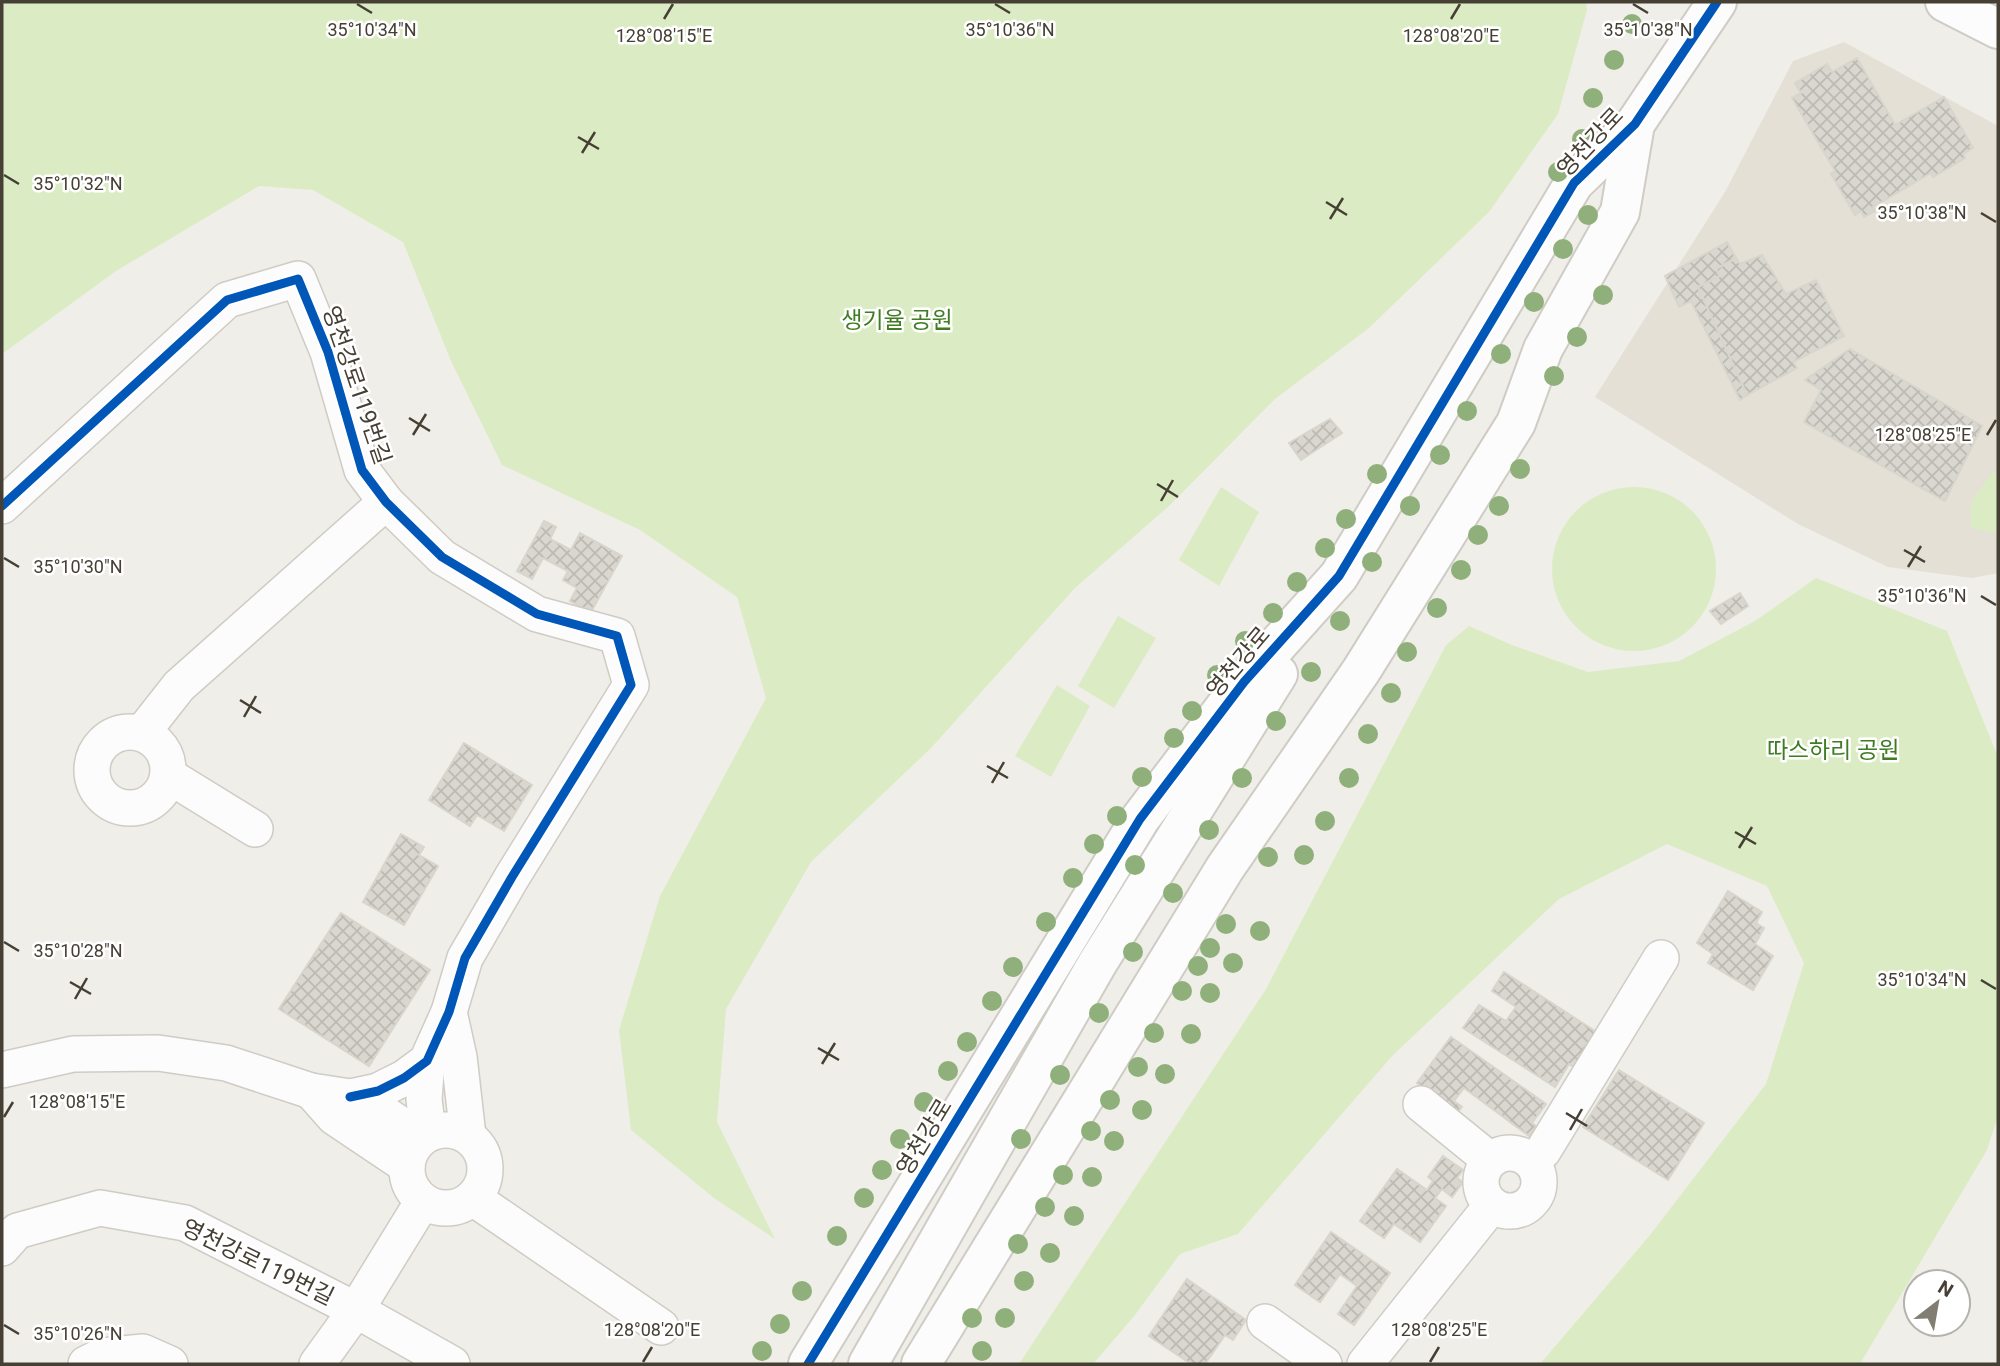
<svg xmlns="http://www.w3.org/2000/svg" width="2000" height="1366" font-family="Roboto,'Noto Sans KR',sans-serif">
<style>
.residential{fill:#e5e0d5}
.green{fill:#dbecc5}
.building{fill:url(#building-cross-hatch);stroke:#d8d5cd;stroke-width:2}
.lines{fill:none;stroke-linecap:round;stroke-linejoin:round}
.minor-casing{stroke:#ceccc5;stroke-width:38}
.tertiary-casing{stroke:#ceccc5;stroke-width:42}
.minor{stroke:#fdfcfc;stroke-width:35}
.tertiary{stroke:#fdfcfc;stroke-width:38}
.cycleway-casing{stroke:#fff;stroke-width:13}
.cycleway{stroke:#0057b8;stroke-width:9}
.tree{fill:#8faf7b}
.ticks{fill:none;stroke:#464034;stroke-width:2.5}
.labels{text-anchor:middle;stroke-width:5;stroke-linejoin:round;paint-order:stroke}
.street-label{font-size:23px;fill:#464034;stroke:#fff}
.park-label{font-size:23px;fill:#3f7c22;stroke:#fff}
.ticks-label{font-size:18px;text-anchor:middle;fill:#464034;stroke:#fff;stroke-width:5;stroke-linejoin:round;paint-order:stroke}
</style>
<defs>
<pattern id="building-cross-hatch" width="8" height="8" patternUnits="userSpaceOnUse" patternTransform="scale(1.75)"><rect width="8" height="8" fill="#dad7d0"/><path d="M0 0l8 8M0 8l8-8" fill="none" stroke="#bcbab3"/></pattern>
</defs>
<rect width="100%" height="100%" fill="#f0eee8"/>
<path class="residential" d="M1844,42L1998,126V573L1972,578L1888,567L1798,524L1595,397L1725,192L1793,61Z"/>
<g class="green">
<path d="M2,2H1586L1587,10L1558,114L1489,212L1369,328L1275,399L1169,506L1075,588L931,748L811,862L726,1009L717,1122L775,1239L714,1198L631,1130L619,1030L660,896L766,698L737,597L640,530L502,465L451,361L403,242L313,190L259,186L116,271L2,354Z"/>
<path d="M1998,472V533L1971,528V502L1992,473Z"/>
<circle cx="1634" cy="569" r="82"/>
<path d="M1221,487L1259,512L1219,586L1179,560Z"/>
<path d="M1816,578L1947,631L1998,757V1116L1987,1150L1860,1364H1540L1650,1235L1766,1084L1804,963L1767,886L1667,844L1559,899L1393,1055L1238,1234L1180,1254L1135,1315L1093,1364H1019L1266,989L1446,645L1469,626L1512,645L1588,672L1679,661L1755,621Z"/>
<path d="M1118,616L1156,638L1114,708L1078,686Z"/>
<path d="M1057,685L1090,706L1051,777L1015,756Z"/>
</g>
<g class="building">
<path d="M1857,58L1895,125L1944,97L1973,148L1963,154L1965,158L1933,177L1931,173L1873,207L1875,211L1864,217L1861,211L1855,215L1831,174L1835,171L1792,98L1801,93L1795,83L1827,64L1832,72Z"/>
<path d="M1727,242L1736,258L1716,269L1720,276L1698,287L1747,395L1740,400L1691,301L1679,307L1665,276Z"/>
<path d="M1762,255L1786,294L1816,280L1844,336L1793,362L1797,368L1747,395L1698,287L1720,276L1716,269L1736,258L1740,264Z"/>
<path d="M1850,349L1982,426L1945,501L1804,422L1821,390L1805,380Z"/>
<path d="M1330,419L1342,433L1301,460L1289,443Z"/>
<path d="M544,521L556,527L550,539L571,550L580,533L622,556L591,612L570,601L577,588L563,580L568,571L543,558L532,579L517,571Z"/>
<path d="M1740,593L1748,606L1721,624L1710,611Z"/>
<path d="M464,743L532,785L504,831L477,815L470,826L429,800Z"/>
<path d="M401,834L424,847L419,855L438,866L404,925L363,902Z"/>
<path d="M1728,891L1762,912L1756,923L1764,928L1755,944L1773,956L1753,990L1708,963L1713,954L1697,943Z"/>
<path d="M341,913L430,970L369,1066L279,1009Z"/>
<path d="M1504,972L1598,1033L1575,1068L1569,1064L1555,1087L1463,1028L1479,1005L1506,1021L1516,1007L1492,991Z"/>
<path d="M1451,1037L1546,1104L1532,1123L1536,1126L1529,1136L1464,1088L1454,1101L1462,1107L1457,1113L1417,1083Z"/>
<path d="M1619,1070L1704,1123L1668,1180L1583,1127Z"/>
<path d="M1443,1156L1463,1170L1457,1178L1463,1182L1452,1197L1442,1189L1435,1198L1446,1206L1420,1242L1394,1224L1384,1238L1360,1221L1397,1169L1427,1190L1433,1181L1428,1177Z"/>
<path d="M1331,1232L1390,1273L1354,1325L1338,1314L1357,1286L1340,1274L1320,1302L1295,1285Z"/>
<path d="M1187,1279L1246,1320L1233,1340L1225,1335L1205,1364H1191L1149,1336Z"/>
</g>
<g class="lines">
<g class="minor-casing">
<g id="minor">
<path d="M2,506L227,300L298,279L328,352L362,470L386,502L442,557L537,614L617,636L631,685L512,877L465,958L449,1012L427,1061L404,1078L378,1091L350,1097"/>
<circle cx="130" cy="770" r="38"/>
<path d="M142,733L179,686L386,502"/>
<path d="M169,776L255,829"/>
<path d="M449,1012L459,1057L468,1136"/>
<path d="M427,1061L424,1099L428,1133"/>
<path d="M2,1070L73,1054L158,1053L226,1063L311,1091L350,1097L382,1112L421,1138"/>
<path d="M311,1091L334,1117L407,1166"/>
<path d="M1421,1104L1490,1160"/>
<circle cx="446" cy="1169" r="39"/>
<circle cx="1510" cy="1182" r="29"/>
<path d="M1532,1162L1543,1151L1661,958"/>
<path d="M473,1198L661,1327"/>
<path d="M2,1248L17,1231L100,1208L185,1223L356,1310L452,1364"/>
<path d="M1265,1322L1324,1364"/>
<path d="M86,1364L102,1356L143,1352L170,1364"/>
<path d="M317,1364L356,1310L423,1201"/>
<path d="M1365,1364L1492,1205"/>
</g>
</g>
<g class="tertiary-casing">
<g id="tertiary">
<path d="M1945,2L1998,29"/>
<path d="M808,1364L1140,819L1244,682L1339,576L1574,183L1635,124L1717,2"/>
<path d="M868,1364L1097,964L1278,674"/>
<path d="M921,1364L1225,868L1361,671L1516,423L1543,349L1620,212L1635,124"/>
</g>
</g>
<use href="#minor" class="minor"/>
<use href="#tertiary" class="tertiary"/>
<g class="cycleway-casing">
<g id="cycleway">
<path d="M2,506L227,300L298,279L328,352L362,470L386,502L442,557L537,614L617,636L631,685L512,877L465,958L449,1012L427,1061L404,1078L378,1091L350,1097"/>
<path d="M808,1364L1140,819L1244,682L1339,576L1574,183L1635,124L1717,2"/>
</g>
</g>
<use href="#cycleway" class="cycleway"/>
</g>
<g class="tree">
<circle cx="1632" cy="24" r="10"/>
<circle cx="1614" cy="60" r="10"/>
<circle cx="1593" cy="98" r="10"/>
<circle cx="1582" cy="139" r="10"/>
<circle cx="1558" cy="172" r="10"/>
<circle cx="1588" cy="215" r="10"/>
<circle cx="1563" cy="249" r="10"/>
<circle cx="1603" cy="295" r="10"/>
<circle cx="1534" cy="302" r="10"/>
<circle cx="1577" cy="337" r="10"/>
<circle cx="1501" cy="354" r="10"/>
<circle cx="1554" cy="376" r="10"/>
<circle cx="1467" cy="411" r="10"/>
<circle cx="1440" cy="455" r="10"/>
<circle cx="1520" cy="469" r="10"/>
<circle cx="1377" cy="474" r="10"/>
<circle cx="1410" cy="506" r="10"/>
<circle cx="1499" cy="506" r="10"/>
<circle cx="1346" cy="519" r="10"/>
<circle cx="1478" cy="535" r="10"/>
<circle cx="1325" cy="548" r="10"/>
<circle cx="1372" cy="562" r="10"/>
<circle cx="1461" cy="570" r="10"/>
<circle cx="1297" cy="582" r="10"/>
<circle cx="1437" cy="608" r="10"/>
<circle cx="1273" cy="613" r="10"/>
<circle cx="1340" cy="621" r="10"/>
<circle cx="1245" cy="641" r="10"/>
<circle cx="1407" cy="652" r="10"/>
<circle cx="1311" cy="672" r="10"/>
<circle cx="1217" cy="675" r="10"/>
<circle cx="1391" cy="693" r="10"/>
<circle cx="1192" cy="711" r="10"/>
<circle cx="1276" cy="721" r="10"/>
<circle cx="1368" cy="734" r="10"/>
<circle cx="1174" cy="738" r="10"/>
<circle cx="1142" cy="777" r="10"/>
<circle cx="1242" cy="778" r="10"/>
<circle cx="1349" cy="778" r="10"/>
<circle cx="1117" cy="816" r="10"/>
<circle cx="1325" cy="821" r="10"/>
<circle cx="1209" cy="830" r="10"/>
<circle cx="1094" cy="844" r="10"/>
<circle cx="1304" cy="855" r="10"/>
<circle cx="1268" cy="857" r="10"/>
<circle cx="1135" cy="865" r="10"/>
<circle cx="1073" cy="878" r="10"/>
<circle cx="1173" cy="893" r="10"/>
<circle cx="1046" cy="922" r="10"/>
<circle cx="1226" cy="924" r="10"/>
<circle cx="1260" cy="931" r="10"/>
<circle cx="1210" cy="948" r="10"/>
<circle cx="1133" cy="952" r="10"/>
<circle cx="1233" cy="963" r="10"/>
<circle cx="1198" cy="966" r="10"/>
<circle cx="1013" cy="967" r="10"/>
<circle cx="1182" cy="991" r="10"/>
<circle cx="1210" cy="993" r="10"/>
<circle cx="992" cy="1001" r="10"/>
<circle cx="1099" cy="1013" r="10"/>
<circle cx="1154" cy="1033" r="10"/>
<circle cx="1191" cy="1034" r="10"/>
<circle cx="967" cy="1042" r="10"/>
<circle cx="1138" cy="1067" r="10"/>
<circle cx="948" cy="1071" r="10"/>
<circle cx="1165" cy="1074" r="10"/>
<circle cx="1060" cy="1075" r="10"/>
<circle cx="1110" cy="1100" r="10"/>
<circle cx="924" cy="1102" r="10"/>
<circle cx="1142" cy="1110" r="10"/>
<circle cx="1091" cy="1131" r="10"/>
<circle cx="900" cy="1139" r="10"/>
<circle cx="1021" cy="1139" r="10"/>
<circle cx="1114" cy="1141" r="10"/>
<circle cx="882" cy="1170" r="10"/>
<circle cx="1063" cy="1175" r="10"/>
<circle cx="1092" cy="1177" r="10"/>
<circle cx="864" cy="1198" r="10"/>
<circle cx="1045" cy="1207" r="10"/>
<circle cx="1074" cy="1216" r="10"/>
<circle cx="837" cy="1236" r="10"/>
<circle cx="1018" cy="1244" r="10"/>
<circle cx="1050" cy="1253" r="10"/>
<circle cx="1024" cy="1281" r="10"/>
<circle cx="802" cy="1291" r="10"/>
<circle cx="972" cy="1318" r="10"/>
<circle cx="1005" cy="1318" r="10"/>
<circle cx="780" cy="1324" r="10"/>
<circle cx="762" cy="1351" r="10"/>
<circle cx="982" cy="1351" r="10"/>
</g>
<path class="ticks" d="M357,4L372,13M995,4L1010,13M1633,4L1648,13M664,19L673,4M1451,19L1460,4M578,137L599,149M582,153L595,132M4,175L19,184M1326,202L1347,215M1981,213L1996,222M1330,219L1343,198M409,418L430,431M413,435L426,414M1987,435L1996,420M1157,484L1178,497M1161,501L1173,480M1904,550L1925,562M4,558L19,567M1908,567L1921,546M1981,596L1996,605M240,700L261,713M244,717L256,696M987,766L1008,778M992,783L1004,762M1735,832L1756,844M1739,848L1752,827M4,942L19,951M1981,980L1996,989M70,982L91,994M75,999L87,978M818,1048L839,1060M822,1064L835,1043M1566,1113L1587,1126M4,1117L13,1102M1570,1130L1582,1109M4,1325L19,1334M643,1362L652,1347M1430,1362L1439,1347"/>
<g class="labels">
<g class="street-label">
<text transform="translate(1590 142) rotate(-47)" y="8">영천강로</text>
<text transform="translate(357 385) rotate(71)" y="8">영천강로119번길</text>
<text transform="translate(1238 662) rotate(-50)" y="8">영천강로</text>
<text transform="translate(924 1137) rotate(-59)" y="8">영천강로</text>
<text transform="translate(258 1262) rotate(26)" y="8">영천강로119번길</text>
</g>
<g class="park-label">
<text x="897" y="328">생기율 공원</text>
<text x="1833" y="758">따스하리 공원</text>
</g>
</g>
<g class="ticks-label">
<text x="372" y="36">35°10'34"N</text>
<text x="1010" y="36">35°10'36"N</text>
<text x="1648" y="36">35°10'38"N</text>
<text x="1451" y="42">128°08'20"E</text>
<text x="664" y="42">128°08'15"E</text>
<text x="78" y="190">35°10'32"N</text>
<text x="1922" y="219">35°10'38"N</text>
<text x="1923" y="441">128°08'25"E</text>
<text x="78" y="573">35°10'30"N</text>
<text x="1922" y="602">35°10'36"N</text>
<text x="78" y="957">35°10'28"N</text>
<text x="1922" y="986">35°10'34"N</text>
<text x="77" y="1108">128°08'15"E</text>
<text x="652" y="1336">128°08'20"E</text>
<text x="1439" y="1336">128°08'25"E</text>
<text x="78" y="1340">35°10'26"N</text>
</g>
<rect width="2000" height="1366" fill="none" stroke="#464034" stroke-width="7"/>
<g transform="translate(1937 1303) rotate(31)"><circle r="33" fill="#ffffff" stroke="#b5b3ae" stroke-width="2"/>
<path d="M0-5L12 26L0 18L-12 26Z" fill="#827d73"/>
<text y="-10" font-size="19" font-weight="bold" text-anchor="middle" fill="#464034">N</text>
</g>
</svg>
